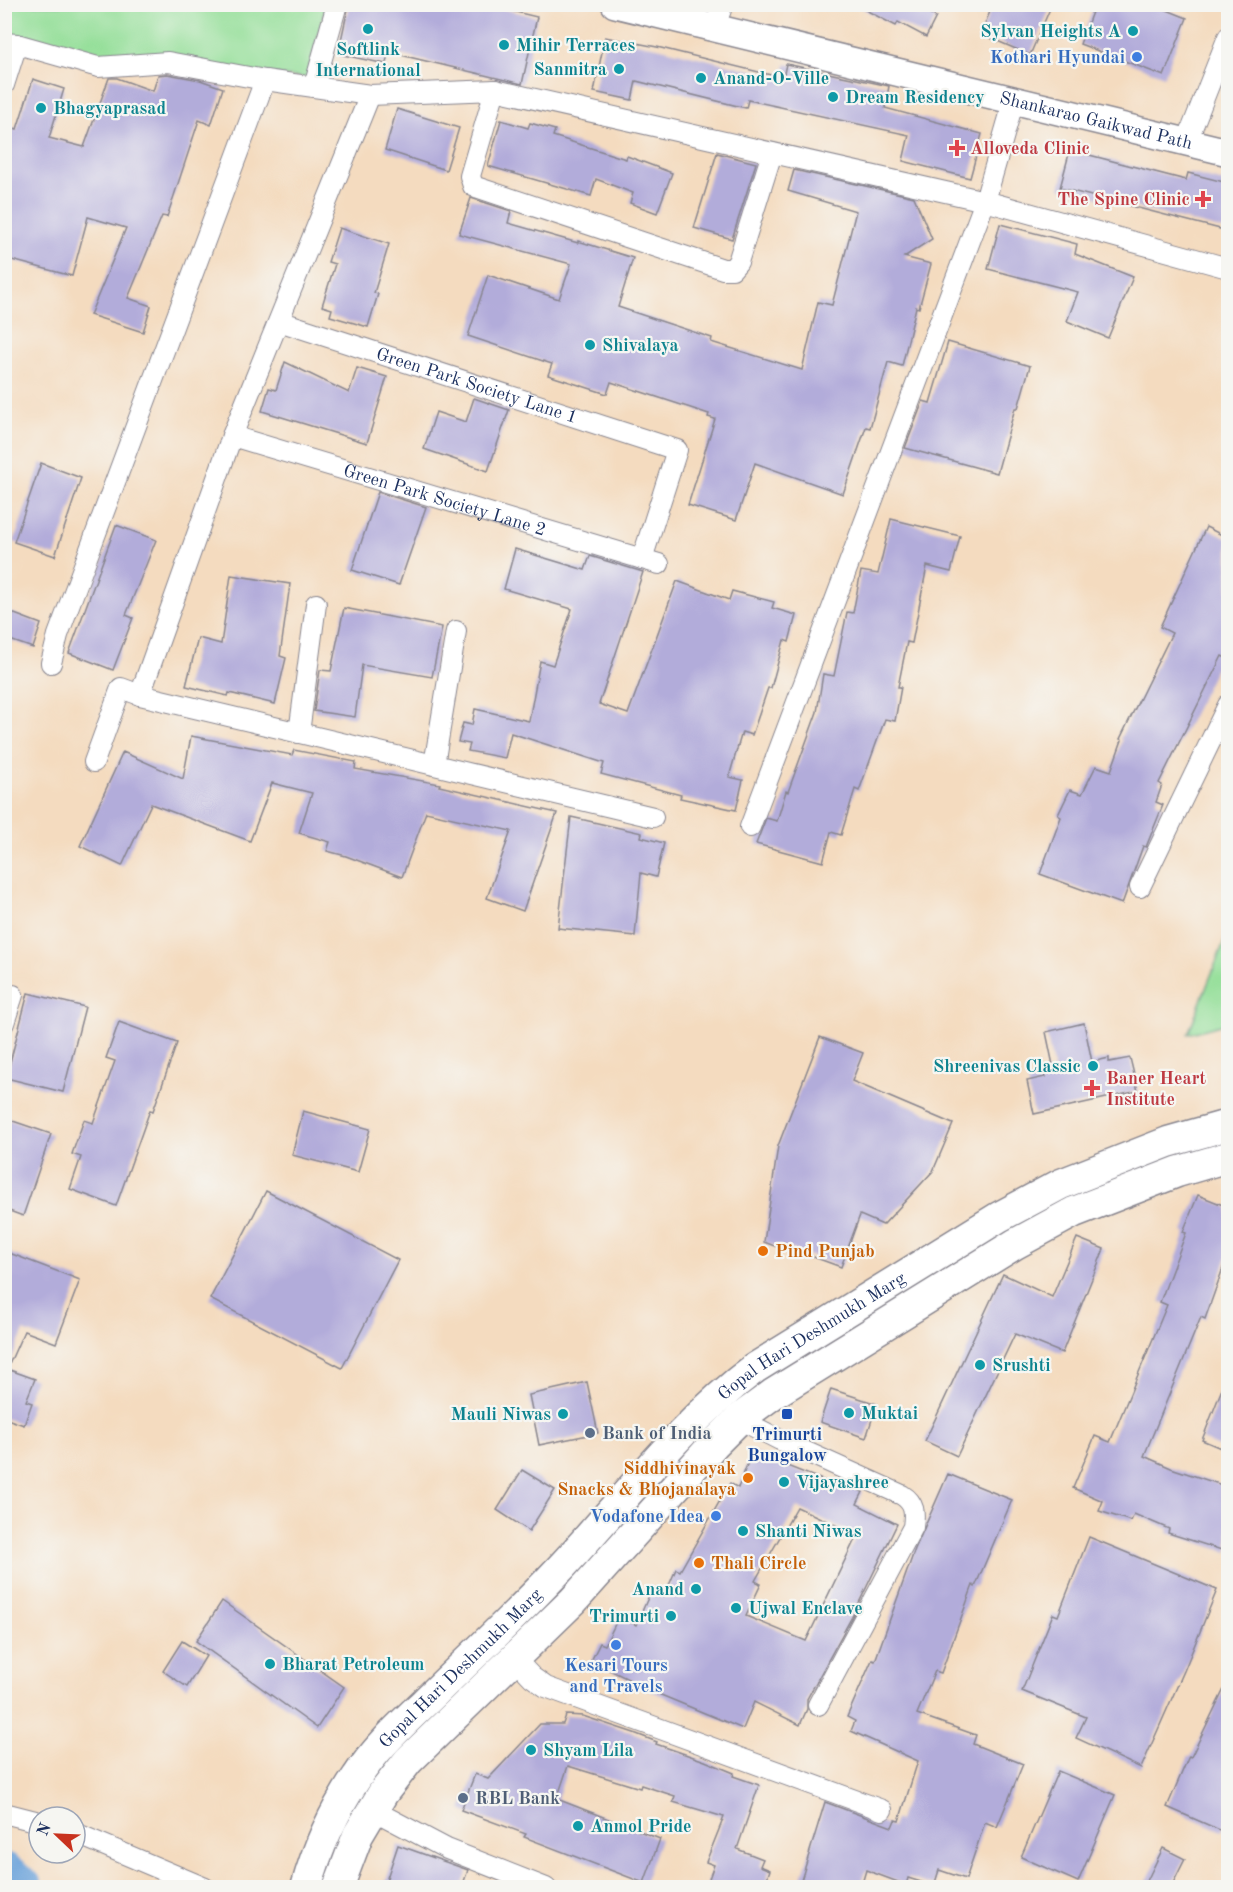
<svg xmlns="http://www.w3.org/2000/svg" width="1233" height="1892" font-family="'Old Standard TT',serif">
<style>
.green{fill:#95df9a;stroke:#58877c;stroke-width:1.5}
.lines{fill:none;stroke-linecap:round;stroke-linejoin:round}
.river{stroke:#6ca3da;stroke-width:42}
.building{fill:#b2acda;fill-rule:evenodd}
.street-casing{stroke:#88858e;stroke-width:22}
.secondary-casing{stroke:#88858e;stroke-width:30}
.primary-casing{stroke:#88858e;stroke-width:33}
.street{stroke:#fff;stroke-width:20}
.secondary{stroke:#fff;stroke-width:27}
.primary{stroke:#fff;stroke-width:30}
.culture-dot{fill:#0f9aa8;stroke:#f6f6f2;stroke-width:2}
.shop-dot{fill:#3f7fe0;stroke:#f6f6f2;stroke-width:2}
.health-dot{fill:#e0444e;stroke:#f6f6f2;stroke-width:2}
.food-dot{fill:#e8710a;stroke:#f6f6f2;stroke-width:2}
.transit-dot{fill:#1a4fb4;stroke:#f6f6f2;stroke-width:2}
.service-dot{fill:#5c6f8a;stroke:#f6f6f2;stroke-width:2}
.labels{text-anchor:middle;stroke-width:4.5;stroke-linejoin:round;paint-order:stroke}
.culture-label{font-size:18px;font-weight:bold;fill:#0d838f;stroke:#f6f6f2;text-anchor:start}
.shop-label{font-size:18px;font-weight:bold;fill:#366cbe;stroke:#f6f6f2;text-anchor:end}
.street-label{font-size:18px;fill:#1b2f5e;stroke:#f6f6f2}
.health-label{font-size:18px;font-weight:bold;fill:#be3a42;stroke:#f6f6f2;text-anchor:start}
.food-label{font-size:18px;font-weight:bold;fill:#c56008;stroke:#f6f6f2;text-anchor:start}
.service-label{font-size:18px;font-weight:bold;fill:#4e5e75;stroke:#f6f6f2;text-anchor:start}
.transit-label{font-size:18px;font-weight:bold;fill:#164399;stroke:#f6f6f2}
</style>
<rect width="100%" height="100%" fill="#f6f6f2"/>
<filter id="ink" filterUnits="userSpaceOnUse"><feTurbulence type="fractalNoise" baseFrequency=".0167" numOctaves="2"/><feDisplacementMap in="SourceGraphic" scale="12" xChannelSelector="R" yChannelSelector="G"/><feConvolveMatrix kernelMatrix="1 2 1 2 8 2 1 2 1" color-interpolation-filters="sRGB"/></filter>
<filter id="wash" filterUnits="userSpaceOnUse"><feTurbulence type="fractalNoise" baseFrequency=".008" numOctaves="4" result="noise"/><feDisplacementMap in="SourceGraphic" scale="24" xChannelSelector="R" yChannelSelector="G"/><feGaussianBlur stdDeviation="1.35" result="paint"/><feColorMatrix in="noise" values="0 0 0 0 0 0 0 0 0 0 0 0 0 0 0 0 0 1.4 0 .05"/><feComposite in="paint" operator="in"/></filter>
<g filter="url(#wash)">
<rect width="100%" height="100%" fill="#f4dbbf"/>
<g class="green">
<path d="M5,5H326L307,78L97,61L5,42Z"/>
<path d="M1228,932V1023L1188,1034Z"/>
</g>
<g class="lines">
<path class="river" d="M4,1873L22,1888"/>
</g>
<g id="blocks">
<g class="building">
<path d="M349,4H482L537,17L522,84L388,52L386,64L338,54Z"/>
<path d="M854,4H933L929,13L936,17L926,37L898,22L896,26Z"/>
<path d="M993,4H1052L1030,55L981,34Z"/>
<path d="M1095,4H1152L1187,18L1164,76L1080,44Z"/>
<path d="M605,37L657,47L783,78L786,64L889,86L885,108L982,134L970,178L903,161L909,135L748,100L746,108L636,81L632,100L594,92Z"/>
<path d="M167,74L200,80L223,88L211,125L199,120L167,217L162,216L128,298L151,306L143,332L90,315L126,228L88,217L72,276L4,258V136L7,126L17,129L33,79L64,89L49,138L84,147L109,78H117L153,91L158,75Z"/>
<path d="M397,109L459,128L446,170L385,150Z"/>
<path d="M501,120L528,128L530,123L555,130L553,136L626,159L627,156L672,173L657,213L630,203L633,193L596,179L591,196L488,166Z"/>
<path d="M1070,150L1186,180L1188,173L1228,183V231L1060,188Z"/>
<path d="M717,153L756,163L732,239L694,228Z"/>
<path d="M794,170L914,197L932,239L904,257L931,264L919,308L916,307L902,366L888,362L870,428L866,427L843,494L755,463L736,520L688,505L715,419L708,417L709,414L611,382L607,394L548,375L552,364L468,336L488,275L559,299L571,264L459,234L471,198L511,211L508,223L578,243V241L633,258L618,307L712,338L711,342L802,370L818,302L832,305L856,211L788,191Z"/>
<path d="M1000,224L1077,244L1075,254L1133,277L1108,338L1067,321L1078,292L988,269Z"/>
<path d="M339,228L389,244L374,293L378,294L368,327L330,316L332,309L322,306L335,264L328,262Z"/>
<path d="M948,342L1030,366L1018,408H1015L997,473L905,448L923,401L930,403Z"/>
<path d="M285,362L349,393L357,368L387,377L367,443L262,411L269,388L276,390Z"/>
<path d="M474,398L509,410L488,471L424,449L436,412L466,422Z"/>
<path d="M41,463L81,478L55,556L14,542Z"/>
<path d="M378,492L426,507L399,585L352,570Z"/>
<path d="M891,519L960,536L951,572L927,566L912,643L907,642L898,687H901L895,721L885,719L859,791L855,789L841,835L831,832L823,862L756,844L766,818L777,821L786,791L788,792L817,712L823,674L834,676L847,612L853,613L861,571L878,574Z"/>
<path d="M116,525L156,540L126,615L133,618L113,670L69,653Z"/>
<path d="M1206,527L1228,538V659L1222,656L1159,783L1162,785L1156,802L1163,805L1146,847L1143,846L1122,904L1040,874L1061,817L1058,815L1070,790L1082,794L1096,766L1111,771L1122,740L1120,739L1172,633L1160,627Z"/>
<path d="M515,549L585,570L590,556L643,572L599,704L628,714L677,581L729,600L732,591L774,602L772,608L796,615L789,642L784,640L771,688H768L752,735L742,732L729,777L743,780L736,810L680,798L681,795L601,774L604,763L511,733L505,758L468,751L470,744L458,742L463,723L472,725L475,709L529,721L540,661L553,665L572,609L504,589Z"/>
<path d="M231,575L290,584L280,656L286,658L275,704L229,693L228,696L186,686L198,638L221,644Z"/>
<path d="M344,608L442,627L432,677L362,665L355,717L314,711L320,670L331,671Z"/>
<path d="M4,610L41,624L33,648L4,638Z"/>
<path d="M191,736L292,755L294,750L356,762L355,769L440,784L439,786L557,813L523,911L487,898L511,831L426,812L402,877L346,856L327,851L330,842L299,833L312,793L272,783L250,841L151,804L122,866L80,846L123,752L183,779Z"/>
<path d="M571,817L642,833L641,837L664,843L656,877L641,873L635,936L558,928Z"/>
<path d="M28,993L85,1007L63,1092L6,1078Z"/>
<path d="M119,1022L177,1043L153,1111L150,1110L116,1206L70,1189L81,1157L72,1154L84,1120L93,1123L115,1061L106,1058Z"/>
<path d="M1084,1023L1092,1062L1109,1058V1062L1130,1058L1138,1091L1034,1114L1027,1081L1045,1077L1044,1072L1054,1070L1046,1032Z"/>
<path d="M820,1037L863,1053L852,1081L953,1124L933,1171L883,1225L860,1215L841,1267L786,1247L785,1250L764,1242L778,1146Z"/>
<path d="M303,1111L370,1129L358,1172L292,1155Z"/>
<path d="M4,1118L51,1134L23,1216L4,1209Z"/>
<path d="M266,1191L398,1260L342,1368L210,1299Z"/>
<path d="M1198,1195L1228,1207V1254L1205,1319L1201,1317L1144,1456L1171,1468L1228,1487V1552L1168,1533L1169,1529L1134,1514L1131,1521L1099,1511L1103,1501L1073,1488L1095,1436L1110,1442L1167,1305L1160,1302L1186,1233L1183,1232Z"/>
<path d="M1077,1238L1104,1249L1062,1353L1015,1334L957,1456L925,1441L1003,1274L1052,1297Z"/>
<path d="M4,1251L80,1280L56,1343L24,1331L7,1369L35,1379L26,1401L32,1403L24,1425L4,1418Z"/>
<path d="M1227,1376H1228V1451L1202,1440Z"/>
<path d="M587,1382L598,1433L539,1445L529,1395Z"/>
<path d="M831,1389L877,1404L866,1438L820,1422Z"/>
<path d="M752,1452L835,1485L838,1480L863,1492L857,1504L897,1524L855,1611L807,1699V1709L800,1725L754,1702L743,1729L661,1695L591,1661L600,1643L605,1645L619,1616L636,1625L651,1591L664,1597L676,1569L680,1571L730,1483L738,1488ZM797,1507L857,1535L806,1641L746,1616L761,1584L755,1581Z"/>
<path d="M522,1470L555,1490L529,1531L497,1510Z"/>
<path d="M948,1474L1012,1500L975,1587L973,1585L941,1673L935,1671L917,1714L976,1735L973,1744L1023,1764L997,1827L985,1822L966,1879L939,1870L934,1886L908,1878L906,1885L866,1870L861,1887H799L825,1802L892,1827L895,1820L899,1821L918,1761L851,1731L855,1721L847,1717L872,1660L875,1661L915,1549Z"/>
<path d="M1089,1537L1217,1590L1184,1671L1141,1768L1076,1738L1086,1717L1022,1691L1053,1614L1058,1616Z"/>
<path d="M222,1601L344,1687L317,1728L196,1641Z"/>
<path d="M182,1641L206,1656L187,1687L163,1671Z"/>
<path d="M1228,1681V1816L1222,1831L1167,1807L1189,1756L1191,1757Z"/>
<path d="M566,1715L583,1716L634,1733L657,1742L656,1744L705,1761L734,1773L733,1776L759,1785L737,1849L763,1859L760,1866L770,1870L764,1887H706L714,1865L706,1862L724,1817L673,1802L675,1796L641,1785L640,1788L568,1766L557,1799L660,1839L644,1883L524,1837L526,1834L461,1810L475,1774L488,1779L540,1724H563Z"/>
<path d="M1058,1771L1115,1795L1078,1882L1021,1857Z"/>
<path d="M398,1845L468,1870L462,1887H384Z"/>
<path d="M1163,1848L1185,1859L1171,1887H1144Z"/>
</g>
</g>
</g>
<g filter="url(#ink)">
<use href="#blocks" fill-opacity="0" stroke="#88858e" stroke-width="1.5"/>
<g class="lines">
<g class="street-casing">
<g id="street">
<path d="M714,29L723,4"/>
<path d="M4,43L17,44L98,67L168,62L265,80L370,95L495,90L985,201L1228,268"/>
<path d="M4,85L17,44"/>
<path d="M314,87L337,4"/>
<path d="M495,90L470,176L473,186L723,269H732L738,262L772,153"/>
<path d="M1187,141L1228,37"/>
<path id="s1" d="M279,321L677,450L642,559"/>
<path id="s2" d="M232,436L659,564"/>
<path d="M51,663L58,635L265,80"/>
<path d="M140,695L232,436L370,95"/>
<path d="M299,733L316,604"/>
<path d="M94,762L121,688L140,695L653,817"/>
<path d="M434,765L456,631"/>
<path d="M750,827L985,201L1014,100"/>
<path d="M1140,887L1228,705"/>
<path d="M4,1023L13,995"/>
<path d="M739,1419L780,1440L902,1495C915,1503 915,1513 913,1527L818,1705"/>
<path d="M514,1658L532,1677L546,1687L882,1810"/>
<path d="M373,1810L447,1849L546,1888"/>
<path d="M4,1813L39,1822"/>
<path d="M75,1833L205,1888"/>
</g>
</g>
<g class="secondary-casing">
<g id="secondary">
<path id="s3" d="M615,4L1228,152"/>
</g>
</g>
<g class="primary-casing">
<g id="primary">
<path id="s4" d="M306,1888C317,1848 334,1811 357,1777C375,1749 400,1726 424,1703C466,1662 509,1622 550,1579C618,1509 676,1427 755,1368L999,1217L1061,1184L1168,1142L1228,1125"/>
<path d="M338,1888L358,1835L383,1793L408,1761L573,1601L714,1444L739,1419L773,1394L1015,1244L1074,1212L1177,1172L1228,1157"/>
</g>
</g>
<use href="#street" class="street"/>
<use href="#secondary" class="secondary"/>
<use href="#primary" class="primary"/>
</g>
</g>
<g class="culture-dot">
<circle cx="368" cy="29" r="6"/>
<circle cx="1133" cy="31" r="6"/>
<circle cx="504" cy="45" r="6"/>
<circle cx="619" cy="69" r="6"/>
<circle cx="701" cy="78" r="6"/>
<circle cx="833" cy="97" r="6"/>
<circle cx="41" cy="108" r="6"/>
<circle cx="590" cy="345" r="6"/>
<circle cx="1093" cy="1066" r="6"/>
<circle cx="980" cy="1365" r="6"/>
<circle cx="849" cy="1413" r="6"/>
<circle cx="563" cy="1414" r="6"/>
<circle cx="784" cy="1482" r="6"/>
<circle cx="743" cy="1531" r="6"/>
<circle cx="696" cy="1589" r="6"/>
<circle cx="736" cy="1608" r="6"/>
<circle cx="671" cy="1616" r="6"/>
<circle cx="270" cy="1664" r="6"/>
<circle cx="531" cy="1750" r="6"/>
<circle cx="578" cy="1826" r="6"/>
</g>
<g class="shop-dot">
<circle cx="1137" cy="57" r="6"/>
<circle cx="716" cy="1516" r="6"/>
<circle cx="616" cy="1645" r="6"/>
</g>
<g class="health-dot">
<path d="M954 139h6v6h6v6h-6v6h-6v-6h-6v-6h6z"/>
<path d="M1200 190h6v6h6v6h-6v6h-6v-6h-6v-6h6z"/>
<path d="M1089 1079h6v6h6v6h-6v6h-6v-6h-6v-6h6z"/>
</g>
<g class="food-dot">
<circle cx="763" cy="1251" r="6"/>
<circle cx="748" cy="1478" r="6"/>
<circle cx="699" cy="1563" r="6"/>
</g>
<rect class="transit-dot" x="781" y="1408" width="12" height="12" rx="3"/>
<g class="service-dot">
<circle cx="590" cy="1433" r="6"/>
<circle cx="463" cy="1798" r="6"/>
</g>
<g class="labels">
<g class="culture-label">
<text x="1121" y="37" text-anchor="end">Sylvan Heights A</text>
<text x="516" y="51">Mihir Terraces</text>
<text x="368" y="55" text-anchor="middle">Softlink<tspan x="368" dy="21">International</tspan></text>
<text x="607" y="75" text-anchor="end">Sanmitra</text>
<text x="713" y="84">Anand-O-Ville</text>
<text x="845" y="103">Dream Residency</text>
<text x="53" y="114">Bhagyaprasad</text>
<text x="602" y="351">Shivalaya</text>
<text x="1081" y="1072" text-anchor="end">Shreenivas Classic</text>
<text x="992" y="1371">Srushti</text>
<text x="861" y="1419">Muktai</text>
<text x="551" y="1420" text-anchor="end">Mauli Niwas</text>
<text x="796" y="1488">Vijayashree</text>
<text x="755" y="1537">Shanti Niwas</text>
<text x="684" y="1595" text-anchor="end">Anand</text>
<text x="748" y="1614">Ujwal Enclave</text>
<text x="659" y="1622" text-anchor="end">Trimurti</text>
<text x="282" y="1670">Bharat Petroleum</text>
<text x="543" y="1756">Shyam Lila</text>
<text x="590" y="1832">Anmol Pride</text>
</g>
<g class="shop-label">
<text x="1125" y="63">Kothari Hyundai</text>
<text x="704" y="1522">Vodafone Idea</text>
<text x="616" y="1671" text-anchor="middle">Kesari Tours<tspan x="616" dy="21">and Travels</tspan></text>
</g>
<g class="street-label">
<text dy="6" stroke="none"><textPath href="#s3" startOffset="495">Shankarao Gaikwad Path</textPath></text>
<text dy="6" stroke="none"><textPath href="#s1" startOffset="208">Green Park Society Lane 1</textPath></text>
<text dy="6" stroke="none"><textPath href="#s2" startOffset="222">Green Park Society Lane 2</textPath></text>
<text dy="6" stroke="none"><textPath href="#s4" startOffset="759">Gopal Hari Deshmukh Marg</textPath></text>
<text dy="6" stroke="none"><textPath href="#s4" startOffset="273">Gopal Hari Deshmukh Marg</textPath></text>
</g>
<g class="health-label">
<text x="970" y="154">Alloveda Clinic</text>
<text x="1190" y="205" text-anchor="end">The Spine Clinic</text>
<text x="1106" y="1084">Baner Heart<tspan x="1106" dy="21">Institute</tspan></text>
</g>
<g class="food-label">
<text x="775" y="1257">Pind Punjab</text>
<text x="736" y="1474" text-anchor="end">Siddhivinayak<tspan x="736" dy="21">Snacks &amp; Bhojanalaya</tspan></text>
<text x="711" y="1569">Thali Circle</text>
</g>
<g class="service-label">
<text x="602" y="1439">Bank of India</text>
<text x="475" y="1804">RBL Bank</text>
</g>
<g class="transit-label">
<text x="787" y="1440">Trimurti<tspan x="787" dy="21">Bungalow</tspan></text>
</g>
</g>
<rect width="1233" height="1892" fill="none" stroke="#f6f6f2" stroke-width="24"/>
<g transform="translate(57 1835) rotate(293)"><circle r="28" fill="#f6f6f2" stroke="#9ea6b7" stroke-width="1.5"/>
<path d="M0-4.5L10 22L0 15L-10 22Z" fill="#c8321e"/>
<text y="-9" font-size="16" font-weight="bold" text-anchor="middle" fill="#1b2f5e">N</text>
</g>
</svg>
